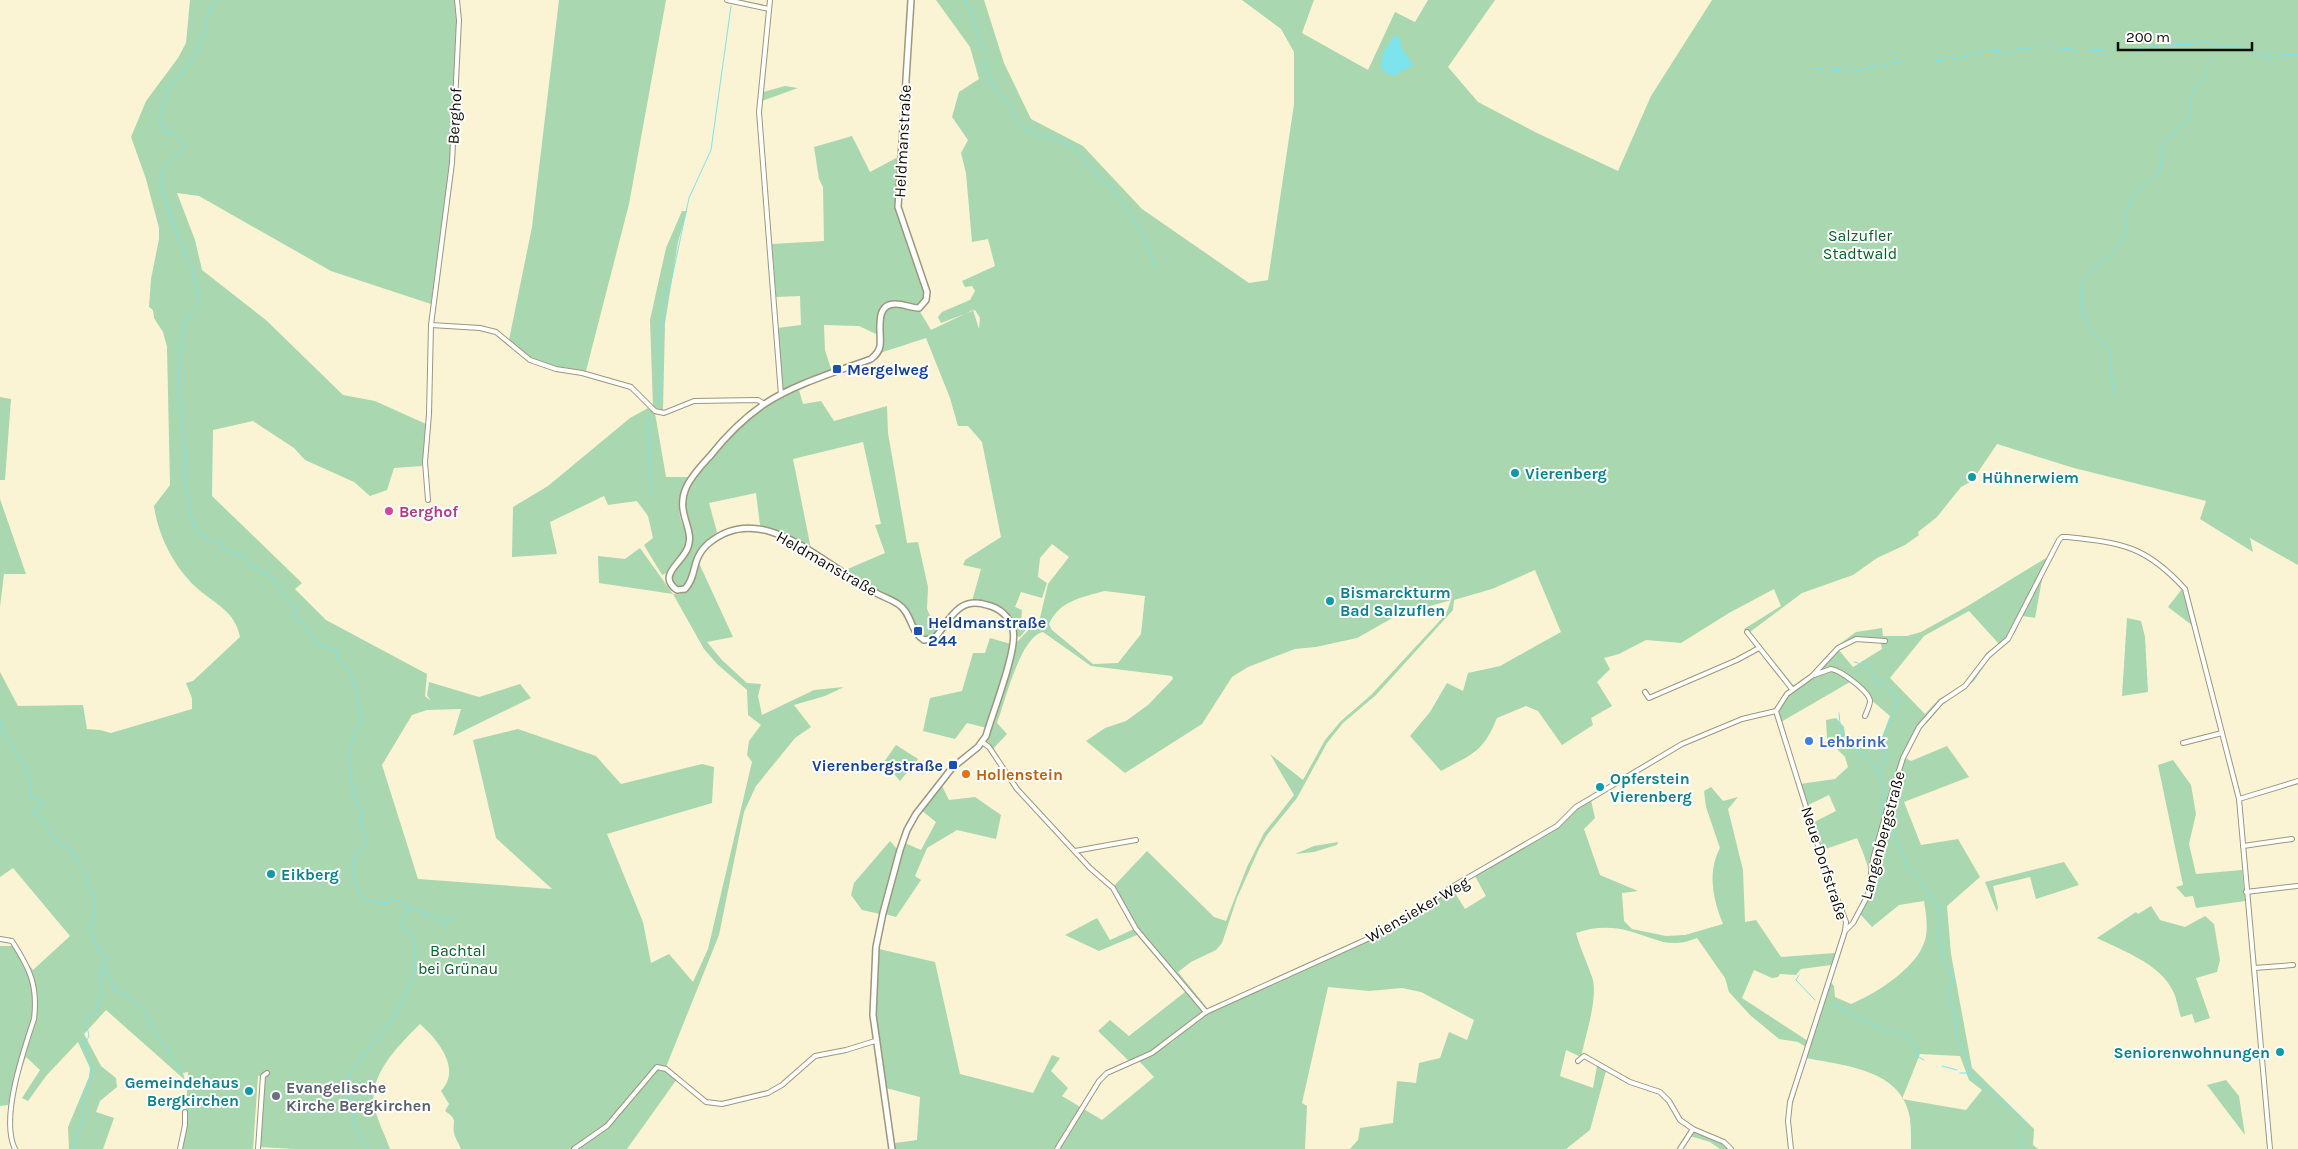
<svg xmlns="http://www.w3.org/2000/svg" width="2298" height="1149" font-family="Karla,sans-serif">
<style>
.green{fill:#a9d7af;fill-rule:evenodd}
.water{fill:#7de3ed}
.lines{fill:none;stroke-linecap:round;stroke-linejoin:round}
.stream{stroke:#7de3ed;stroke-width:1}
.minor-casing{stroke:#9d977b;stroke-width:6}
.secondary-casing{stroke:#9d977b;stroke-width:8}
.minor{stroke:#fff;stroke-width:4}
.secondary{stroke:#fff;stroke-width:5}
.transit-dot{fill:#1a4fb4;stroke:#fff;stroke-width:2}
.culture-dot{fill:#0f9aa8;stroke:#fff;stroke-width:2}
.hotel-dot{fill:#d1479c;stroke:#fff;stroke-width:2}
.shop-dot{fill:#3f7fe0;stroke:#fff;stroke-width:2}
.food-dot{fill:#e8710a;stroke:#fff;stroke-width:2}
.worship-dot{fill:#6b7280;stroke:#fff;stroke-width:2}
.labels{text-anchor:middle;stroke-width:4;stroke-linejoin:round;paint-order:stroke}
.street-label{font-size:16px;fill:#110f05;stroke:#fff}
.park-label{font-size:16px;fill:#046527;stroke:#fff}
.transit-label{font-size:16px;font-weight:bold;fill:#164399;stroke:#fff;text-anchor:start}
.culture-label{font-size:16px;font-weight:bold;fill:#0d838f;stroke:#fff;text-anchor:start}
.hotel-label{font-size:16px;font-weight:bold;fill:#b23c85;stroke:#fff;text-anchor:start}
.shop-label{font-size:16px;font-weight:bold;fill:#366cbe;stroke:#fff;text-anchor:start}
.food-label{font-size:16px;font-weight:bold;fill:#c56008;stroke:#fff;text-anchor:start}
.worship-label{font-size:16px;font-weight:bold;fill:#5b616d;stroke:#fff;text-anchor:start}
</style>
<rect width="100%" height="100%" fill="#faf4d5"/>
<g class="green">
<path d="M190,0H456L457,19L450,162L431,304L331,271L199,196L177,193L195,240L202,270L267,321L343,395L375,401L426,424L422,466L394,468L387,490L370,496L354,482L305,460L294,448L253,421L213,430L212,496L302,583L295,589L326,620L427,674L425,696L431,701L427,695L429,682L479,697L520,684L531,698L453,736L461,709L427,710L412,715L382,765L418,879L552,889L496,838L473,740L518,729L596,756L621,784L702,764L714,767L712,803L607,834L643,922L651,963L669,954L693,982L708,949L752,762L747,755L749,741L761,725L748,715L747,690L717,664L704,649L673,594L599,583L598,556L625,559L640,548L673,594C693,596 695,576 698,561L733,637L707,642L722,660L747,683L761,684L758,696L762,715L814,690L844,687L825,696L794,705L811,727L795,738L756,786L744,812L719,935L666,1067L657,1066L602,1129L570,1149H461C459,1144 455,1138 454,1133C452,1121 459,1120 445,1111L449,1104L441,1091C462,1069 438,1040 420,1024C400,1044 369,1074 374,1105C377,1120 385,1135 390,1149H294L260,1147L264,1075L258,1076L253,1149H181L185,1133L188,1072L183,1073L185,1080L106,1010L84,1034L101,1066L116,1078L117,1087L100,1101L96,1112L114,1118L103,1149H69L68,1127L89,1077L90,1068L78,1042L46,1076L28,1101L22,1098L40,1070L26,1057L8,1105L0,1106V946H13L33,970L70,936L13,868L0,877V672L18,706L83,705L87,729L100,730L111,733L192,709V698L186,683L193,681L240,637C235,611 215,604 198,589C175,569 158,536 154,506L170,485L167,347L163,332L154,318L153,310L149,307L151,279L159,239V228L146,179L131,137L146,101L178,58L186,43Z"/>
<path d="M559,0H666L629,204L586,371L554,366L531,358L509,340L532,227Z"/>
<path d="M936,0H984L1004,63L1031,119L1083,146L1142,209L1249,283L1268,280L1294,104V52L1281,29L1242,0H1314L1302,33L1368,70L1395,12L1415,22L1428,0H1495L1448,67L1478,102L1537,133L1618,171L1651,96L1712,0H2298V565L2250,538L2253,552L2200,519L2206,501L2074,468L1997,444L1972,481L1961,487L1937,517L1918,532L1919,535L1905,545L1877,558L1853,575L1802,593L1750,632L1794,686L1790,689L1744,629L1781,606L1774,589L1729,613L1681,643L1646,640L1619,654L1604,658L1610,669L1597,682L1612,706L1591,718L1593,725L1562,745L1538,711L1526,706L1497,718C1483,753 1472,754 1441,771L1410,736L1430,712L1447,683L1463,691L1468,673L1500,666L1561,632L1535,570L1492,589L1454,600L1453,610L1376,695L1343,723L1327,743L1297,798L1267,835L1259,849L1237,898L1222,943L1216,950L1191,962L1178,972L1208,1009L1171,1039L1153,1051L1129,1061L1098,1031L1110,1020L1129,1036L1185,992L1137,935L1099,951L1065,935L1097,918L1110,940L1134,929L1112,888L1147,851L1214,917L1226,921L1247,867L1264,833L1294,795L1270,754L1303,780L1325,740L1341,721L1371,695L1446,614L1451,600L1396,616L1357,638L1316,647L1295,649L1248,667L1232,677L1202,724L1125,773L1086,741L1105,728L1126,721L1148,705L1173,679L1172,676L1091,666L1043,632C1020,637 1005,702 997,723L1007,734L992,750L986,741L1017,642L1040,618L1048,584L1069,557L1052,544L1040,558L1038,577L1047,583L1042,598L1021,592L1015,607L1022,610L1021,622L1029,626L1020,637L1016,636C1012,613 995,601 972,601L981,569L963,565L965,560L1001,537L982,442L968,426H958L950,398L926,338L880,353C880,339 875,306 896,305C903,305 912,309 919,310L931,330L973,310L979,329L980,318L975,310L941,323L938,317L942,312L970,300L975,291L972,286L965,287L962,281L995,266L988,239L972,242L966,173L961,153L968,140L952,117L959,92L979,79L970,47ZM1105,591L1145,596L1141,634L1118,663L1093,664L1052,630L1049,624C1059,601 1082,597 1105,591Z"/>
<path d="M785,86L798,88L762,101L763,92Z"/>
<path d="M852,136L870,172L898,157L897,208L926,292L922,304L917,306L896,302L883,308L878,335L859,326L824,325L825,350L832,372L783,392L777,328L801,325L800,296L776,297L772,244L824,241L823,187L819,179L814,147Z"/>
<path d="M682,211H687L678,242L665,323L663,410L653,407L650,320L666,248Z"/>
<path d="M799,390L803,404L821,401L834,421L887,406L888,433L907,543L918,542L928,587L927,609L937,631C933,637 929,639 922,637L908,611L843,571L885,553L875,525L881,524L863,442L793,459L811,549L787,535L760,525L756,493L709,503L717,532C712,538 704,543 699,549C690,561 695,586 678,588L672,584C667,569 688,560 691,545C694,531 682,519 683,505C687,471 748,415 778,399C785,396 792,393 799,390Z"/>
<path d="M0,397L11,399L5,480H0Z"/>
<path d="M648,408L655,413L666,477H690C685,485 679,496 679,506C679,533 698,533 676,562C672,567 669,573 662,575L644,545L653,538L648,516L637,501L608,505L604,496L550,522L557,554L512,557L513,507L548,486L630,418Z"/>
<path d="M0,499L26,574H4L0,607Z"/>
<path d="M2046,558L2035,618L2022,616L2016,631L1989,659L1974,681L1942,705L1926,724L1924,721L1904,757L1911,761L1947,746L1969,777L1904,802L1921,845L1958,839L1980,877L1947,906L1951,954L1972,1068L2034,1129L2033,1145L2038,1149H1911C1911,1139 1911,1128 1910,1118C1902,1069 1845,1066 1806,1058L1830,981L1834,986L1835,997L1851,1004C1875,994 1915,969 1924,943C1929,931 1926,913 1924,901L1899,905L1872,927L1860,914C1876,882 1870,869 1857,838L1823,850L1814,822L1836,811L1829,795L1808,805L1800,784L1835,779L1848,767L1845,757L1827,739L1826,720L1836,718L1844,727L1846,741L1853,746L1877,750L1890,716L1850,682L1781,722L1778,712L1789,695L1838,649L1853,667L1882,649L1880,639L1856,637L1837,646L1856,632L1882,628L1883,636H1907L1921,632L1966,607ZM1969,611L1999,644L1986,653L1973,674L1964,684L1939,699L1925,714L1890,678L1924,636ZM1920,1054L1960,1056L1969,1080L1982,1090L1966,1110L1902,1099Z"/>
<path d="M2182,589L2193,626L2168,607Z"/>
<path d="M2127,618L2141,621L2145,637L2148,692L2122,696Z"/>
<path d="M990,638L1011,644L987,728L967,723L955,739L923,731L930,698L962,691L973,653H985Z"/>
<path d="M896,745L918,759L900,781L884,762Z"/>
<path d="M2173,760L2191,785L2196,814L2189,844L2196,874L2242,870L2245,901L2196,908L2193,896L2185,897L2176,887L2183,885L2158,765Z"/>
<path d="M941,784L949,800L975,797L1001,815L996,839L957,830L927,848L915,876L921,880L896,917L885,914L905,843L921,850L936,822L921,810Z"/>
<path d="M1711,787L1723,801L1738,797L1728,809L1743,870L1745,922L1756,920L1781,957L1835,953L1831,965L1801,969L1796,975L1780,974L1778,977L1772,978L1754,970L1742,998L1808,1041L1806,1047L1798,1042L1779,1039L1750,1015L1729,992L1725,978L1697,938C1668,950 1656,938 1629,931C1611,926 1593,927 1576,933C1580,948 1587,962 1592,977C1599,996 1585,1037 1581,1057L1566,1050L1560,1076L1593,1088L1597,1066L1606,1071L1590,1130L1566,1149H1350L1358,1140L1360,1128L1393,1123L1397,1081L1416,1083L1419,1063L1440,1058L1449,1032L1467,1040L1474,1020L1421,992L1402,988L1369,991L1328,987L1302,1103L1307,1106L1305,1149H895V1143L917,1140L920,1097L886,1088L877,1041L876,989L879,949L935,962L960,1074L1033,1093L1052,1055L1060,1058L1051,1071L1068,1088L1062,1096L1102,1120L1154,1077L1139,1061L1172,1042L1207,1013L1383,933L1452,888L1465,909L1486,896L1475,876L1537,838L1558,827L1578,808L1591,800L1595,818L1584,829L1600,875L1638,891L1622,893L1624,921L1632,929L1666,936L1685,935L1723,924C1713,900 1707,872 1720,848L1706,807L1704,791Z"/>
<path d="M890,841L898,850L880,914L862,910L851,895L854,883Z"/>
<path d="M1338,842L1337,845L1314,852L1295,854L1314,846Z"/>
<path d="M2064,862L2079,885L2036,899L2030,877L1993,886L1998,907L1997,912L1985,882Z"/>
<path d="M2151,906L2160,920L2185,927L2205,916L2214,924L2220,960L2217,972L2196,978L2210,1018L2195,1023L2192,1014L2181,1017C2178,1009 2177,999 2173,991C2159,963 2123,951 2097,938L2136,912L2138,914Z"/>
<path d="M658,1070H665L677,1079L627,1149H577L607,1127Z"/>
<path d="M2226,1080L2239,1096L2245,1135L2207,1085Z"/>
<path d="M1694,1130L1723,1143L1729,1149H1720L1710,1142L1690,1136Z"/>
</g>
<path class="water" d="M1395,35L1400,38L1401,47L1413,65L1393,76L1384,72L1381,67L1383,53Z"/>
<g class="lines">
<g class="stream">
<path d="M964,0L970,9L983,50"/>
<path d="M2168,44L2191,45L2204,41L2218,47L2233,45L2267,57L2290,54L2298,55"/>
<path d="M985,59C988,77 994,95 1012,104C1010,136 1050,132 1067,144C1082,154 1093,171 1105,184L1109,183L1142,234L1156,267"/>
<path d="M2209,64L2211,61"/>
<path d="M1812,68L1850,72L1902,61L1930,62L1958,58L1988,51L2044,47L2120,52L2164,45"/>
<path d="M199,302L193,270L186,257L160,186C159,167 177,159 184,145L171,131L164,133V126L158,122L166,98V88L178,79L193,58L204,32L209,10L216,0"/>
<path d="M197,306L183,324L180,358L179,385L185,458L184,476L193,524L199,533L216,544L219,542L227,551L242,556L254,568L273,578L287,600L296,606L293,617L301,620L315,642L336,651L338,660L350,671L359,698L357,704L361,721L349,748L353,797L362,812L361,827L368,844C364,848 359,851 356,855C347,867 356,888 362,898C376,904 385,903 399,900L407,904L404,921L401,925L406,932H411L414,935L416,971L394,1017L349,1073L347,1097L352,1099L354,1126L369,1149"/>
<path d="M2115,397C2113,388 2111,376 2111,367C2111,363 2112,360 2111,356C2108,345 2100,340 2093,332C2083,323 2079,301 2081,288C2085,264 2132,254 2124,221C2126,214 2133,192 2138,188C2145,182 2154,178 2161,171L2160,150L2173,132L2188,120L2191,111L2192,93L2207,73L2206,69"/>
<path d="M658,403C661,393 661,355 658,346L666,289L670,287L689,198L711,150L731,6"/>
<path d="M650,417L648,430L651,492"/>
<path d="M1854,662L1869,666L1876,681L1881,680"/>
<path d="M1839,713L1841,735L1844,740L1873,763L1877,771"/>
<path d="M0,719C1,722 0,727 2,730C13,751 34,770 30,795L40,800L42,804L34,810V813L45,822L52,838L75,853L76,862L85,872L87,885L95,901L91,933L99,951L107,957L104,965L115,990L131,998L146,1013L152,1028L170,1052L181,1072"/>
<path d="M1881,814L1885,790L1877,771L1888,756L1880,746L1898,701L1884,683"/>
<path d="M1888,821L1907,866L1919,877L1930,897L1940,907L1938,915L1942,920L1937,934L1940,942L1942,960L1950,970L1954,983L1949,984C1945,997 1953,1005 1956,1018C1957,1023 1954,1028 1956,1033C1960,1050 1970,1052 1968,1073L1973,1078H1979C1989,1097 2022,1110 2025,1125L2022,1128"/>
<path d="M407,908L432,915L441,921L455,917"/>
<path d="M441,921L448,930"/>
<path d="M1799,975L1796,980L1815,1000"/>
<path d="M1833,1004L1884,1030L1902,1032L1916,1046L1917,1056L1924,1060"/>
<path d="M1942,1066L1957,1070"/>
<path d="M1960,1073H1968"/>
<path d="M2020,1130L2021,1149"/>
<path d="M74,1149L80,1127L84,1118L82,1103L84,1092L92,1073L83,1042H86L89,1036L85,1018C88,1016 92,1014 95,1012C107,998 94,979 104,965"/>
</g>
<g class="minor-casing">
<g id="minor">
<path d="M727,0L769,9"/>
<path d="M770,0L759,112L781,395"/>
<path d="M431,325L480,328L496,332L530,360L556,369L582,373L631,387L655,411L664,413L694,401L758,400L764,404"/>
<path d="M428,500L425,462L429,414L431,325L452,163L459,20L457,0"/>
<path d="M1747,632L1792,689"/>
<path d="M1814,675L1831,669C1840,670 1869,691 1870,701C1870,705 1867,711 1865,716"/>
<path d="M1645,692L1649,698L1737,660L1759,648"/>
<path d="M982,742L989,747L1017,789L1090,868L1113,888L1136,929L1206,1012"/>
<path d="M2183,743L2222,733"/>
<path d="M2239,799L2298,781"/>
<path d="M2243,846L2292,839"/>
<path d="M1075,851L1136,840"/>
<path d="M2246,892L2297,886"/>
<path d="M1845,931L1853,923L1868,895L1873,859L1890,799L1903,758L1919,727L1941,702L1965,686L1988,656L2008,639L2059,540L2062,537H2067C2123,543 2146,546 2185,589L2239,799L2270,1149"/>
<path d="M0,939L12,941C30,969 38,985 34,1019C23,1052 0,1119 15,1149"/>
<path d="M2254,968L2293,965"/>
<path d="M1578,1061L1584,1056L1630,1082L1660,1092L1669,1101L1680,1120L1693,1129L1724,1142L1731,1149"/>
<path d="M180,1149L185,1125V1112"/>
<path d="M258,1149L263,1076L267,1073"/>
<path d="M574,1149L607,1126L657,1067L666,1069L706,1102L722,1104L768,1093L782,1085L815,1056L846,1050L875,1041"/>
<path d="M1057,1149L1099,1081L1107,1073L1152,1053L1206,1012L1383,932L1418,911L1450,888L1557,826L1576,807L1682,744L1742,719L1776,711"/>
<path d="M1680,1149L1693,1129"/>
<path d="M1791,1149L1788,1121L1790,1102L1845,931L1846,922L1821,855L1776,711L1787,694L1812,676L1838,648L1856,639L1885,641"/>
</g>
</g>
<g class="secondary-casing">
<path id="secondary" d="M892,1149L873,1015L876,947L883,913L900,850L907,830L916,814L952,768L978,747L986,736C992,714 1018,649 1013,630C1010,617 1000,608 987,605C959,596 950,619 935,638L924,640C910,632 912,613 898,604C892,600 884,597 878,594C868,589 858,582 849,576C808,551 756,504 709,543C690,559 698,575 685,589L677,590C656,575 683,563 688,547C695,529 675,513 686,488C691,476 702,465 711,455C726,436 743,419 763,405C792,385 838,371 871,359C876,355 879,352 880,346C882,334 873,303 896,304C904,304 911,308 919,308L926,300L927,292L898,207L911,0"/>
</g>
<use href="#minor" class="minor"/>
<use href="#secondary" class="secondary"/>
</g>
<g class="transit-dot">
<rect x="832" y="364" width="10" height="10" rx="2.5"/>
<rect x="913" y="626" width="10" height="10" rx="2.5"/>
<rect x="948" y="760" width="10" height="10" rx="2.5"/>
</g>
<g class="culture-dot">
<circle cx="1515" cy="473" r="5"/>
<circle cx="1972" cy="477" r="5"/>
<circle cx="1330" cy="601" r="5"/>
<circle cx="1600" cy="787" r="5"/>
<circle cx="271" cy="874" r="5"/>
<circle cx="2280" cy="1052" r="5"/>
<circle cx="249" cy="1091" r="5"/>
</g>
<circle class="hotel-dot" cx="389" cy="511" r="5"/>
<circle class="shop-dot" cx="1809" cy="741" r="5"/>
<circle class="food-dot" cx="966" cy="774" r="5"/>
<circle class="worship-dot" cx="276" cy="1096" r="5"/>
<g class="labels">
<g class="street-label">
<text transform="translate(454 116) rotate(-87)" y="6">Berghof</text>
<text transform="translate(902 141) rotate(-87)" y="6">Heldmanstraße</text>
<text transform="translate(827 563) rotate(30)" y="6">Heldmanstraße</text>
<text transform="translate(1882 835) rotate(-75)" y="6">Langenbergstraße</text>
<text transform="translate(1825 863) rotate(72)" y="6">Neue Dorfstraße</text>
<text transform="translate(1417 909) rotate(-30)" y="6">Wiensieker Weg</text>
</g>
<g class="park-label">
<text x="1860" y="241">Salzufler<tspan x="1860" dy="18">Stadtwald</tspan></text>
<text x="458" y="956">Bachtal<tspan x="458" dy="18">bei Grünau</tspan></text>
</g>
<g class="transit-label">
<text x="847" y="375">Mergelweg</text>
<text x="928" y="628">Heldmanstraße<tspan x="928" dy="18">244</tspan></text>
<text x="943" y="771" text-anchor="end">Vierenbergstraße</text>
</g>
<g class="culture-label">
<text x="1525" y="479">Vierenberg</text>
<text x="1982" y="483">Hühnerwiem</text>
<text x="1340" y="598">Bismarckturm<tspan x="1340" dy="18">Bad Salzuflen</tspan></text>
<text x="1610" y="784">Opferstein<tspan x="1610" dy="18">Vierenberg</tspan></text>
<text x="281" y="880">Eikberg</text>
<text x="2270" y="1058" text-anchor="end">Seniorenwohnungen</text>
<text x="239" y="1088" text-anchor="end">Gemeindehaus<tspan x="239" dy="18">Bergkirchen</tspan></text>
</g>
<g class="hotel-label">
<text x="399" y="517">Berghof</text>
</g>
<g class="shop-label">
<text x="1819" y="747">Lehbrink</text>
</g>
<g class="food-label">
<text x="976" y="780">Hollenstein</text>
</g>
<g class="worship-label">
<text x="286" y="1093">Evangelische<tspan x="286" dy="18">Kirche Bergkirchen</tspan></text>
</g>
</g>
<path d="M2118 42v8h134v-8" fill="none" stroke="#110f05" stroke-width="2.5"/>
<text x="2126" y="42" font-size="15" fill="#110f05" stroke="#ffffff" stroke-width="4" paint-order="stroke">200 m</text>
</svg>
